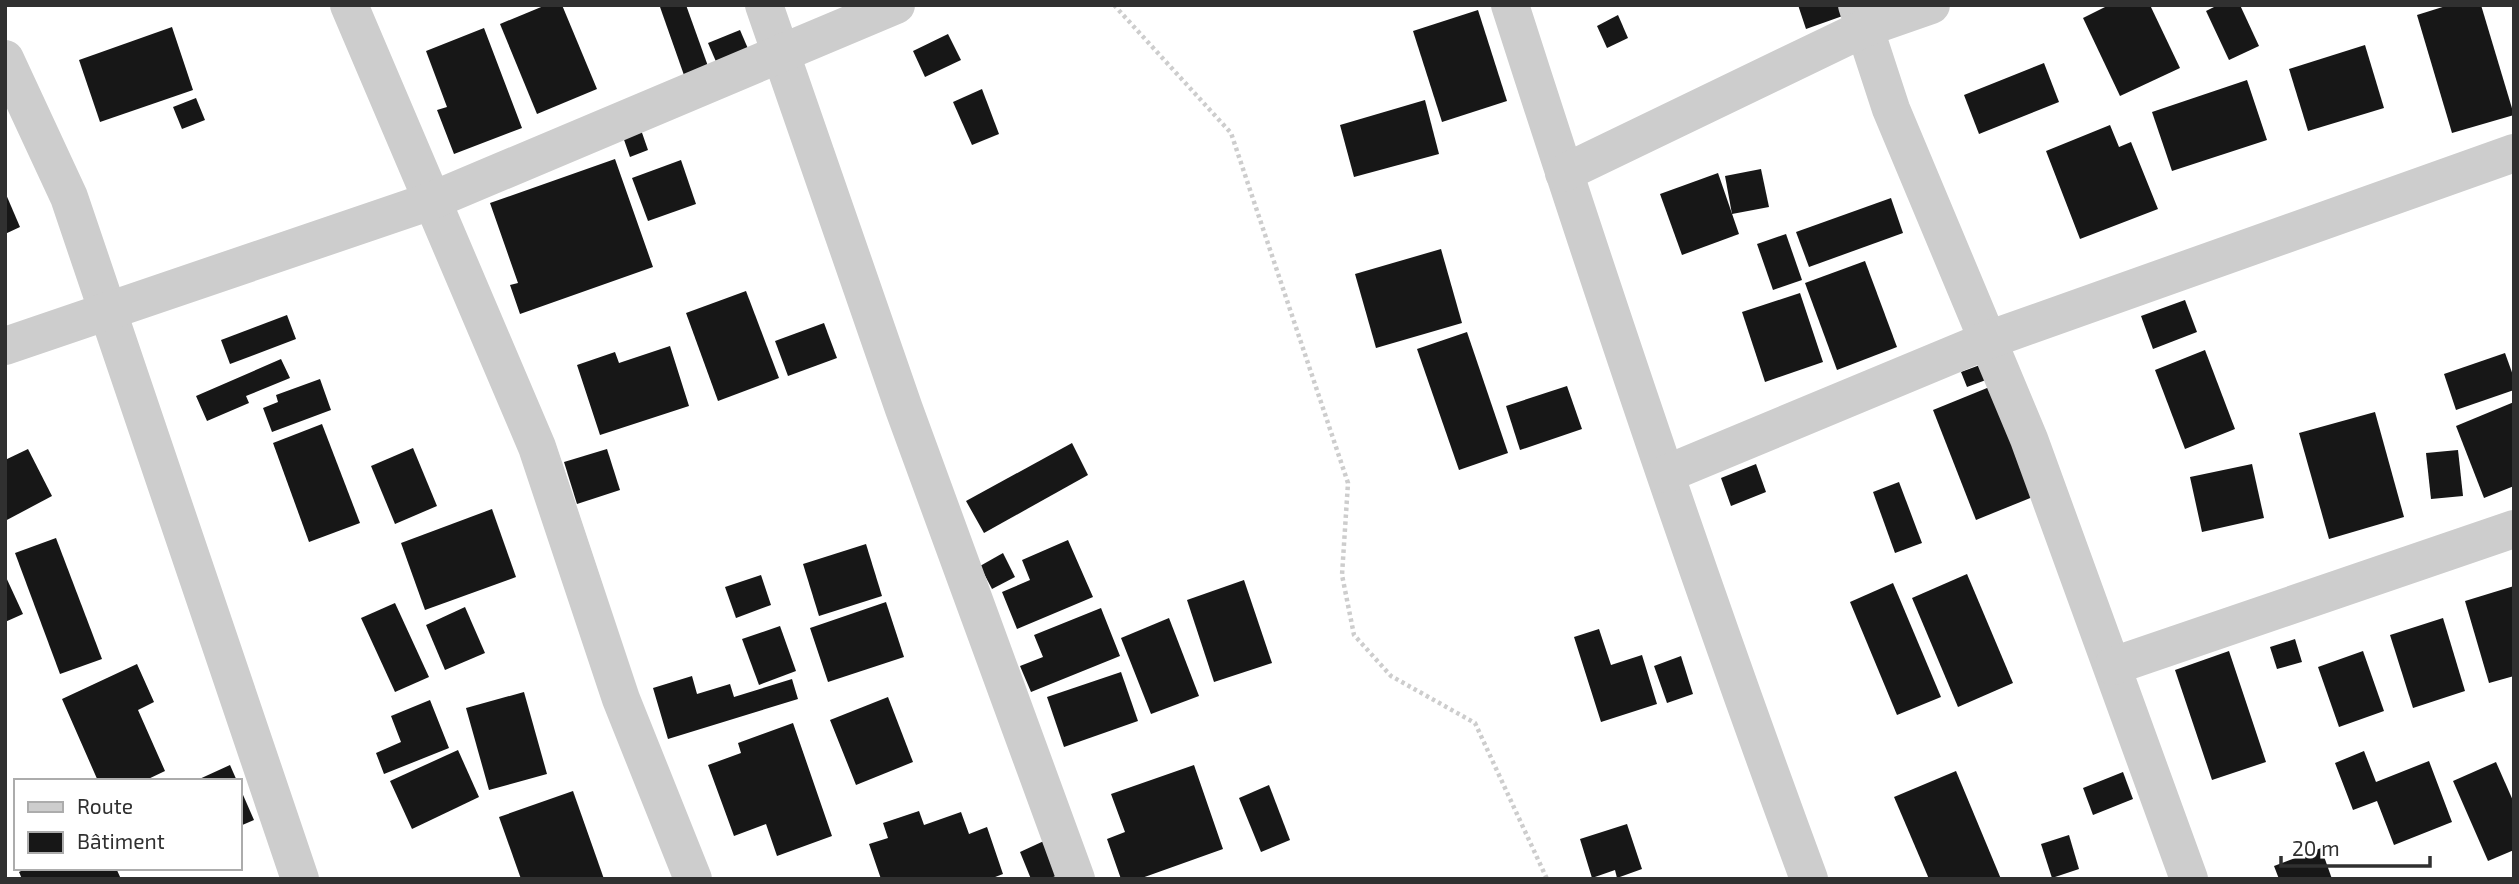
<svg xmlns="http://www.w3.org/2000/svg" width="2519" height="884" font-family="'Exo 2',sans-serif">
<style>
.building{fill:#171717}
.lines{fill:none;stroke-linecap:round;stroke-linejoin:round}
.path{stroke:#cdcdcd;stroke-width:4.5;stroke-dasharray:3.5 3.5;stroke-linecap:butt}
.minor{stroke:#cdcdcd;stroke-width:38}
</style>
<rect width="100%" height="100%" fill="#fff"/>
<g class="building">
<path d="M546,5H562L597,89L537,114L500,24Z"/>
<path d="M663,5H686L709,69L685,78L660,7Z"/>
<path d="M1798,5H1849L1851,13L1806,29Z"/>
<path d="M2109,5H2150L2180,68L2120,96L2083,18Z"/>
<path d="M2218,5H2240L2259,46L2229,60L2206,11Z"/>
<path d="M2449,5H2481L2514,115L2452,133L2417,15Z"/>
<path d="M1478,10L1507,101L1442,122L1413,31Z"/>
<path d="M1618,15L1628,38L1607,48L1597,26Z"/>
<path d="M172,27L193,90L100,122L79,60Z"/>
<path d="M484,28L522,128L454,154L437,110L447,107L426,51Z"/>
<path d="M740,30L749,51L717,64L708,43Z"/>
<path d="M948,34L961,60L925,77L913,51Z"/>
<path d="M2365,45L2384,108L2308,131L2289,69Z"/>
<path d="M2044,63L2059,102L1979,134L1964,95Z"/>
<path d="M2247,80L2267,140L2172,171L2152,112Z"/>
<path d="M982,89L999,134L972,145L953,102Z"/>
<path d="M196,98L205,120L182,129L173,107Z"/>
<path d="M1425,100L1439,154L1354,177L1340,125Z"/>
<path d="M2110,125L2119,147L2131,142L2158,209L2080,239L2046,151Z"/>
<path d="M640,127L648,150L630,157L622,134Z"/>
<path d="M615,159L653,267L520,314L510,285L518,283L490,203Z"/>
<path d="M681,160L696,204L648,221L632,178Z"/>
<path d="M1761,169L1769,207L1732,214L1725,176Z"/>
<path d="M1718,173L1739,234L1682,255L1660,194Z"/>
<path d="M5,192L20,227L5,234Z"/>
<path d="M1891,198L1903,233L1809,267L1796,232Z"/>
<path d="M1786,234L1802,280L1773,290L1757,244Z"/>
<path d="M1441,249L1462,323L1376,348L1355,274Z"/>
<path d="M1865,261L1897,347L1837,370L1805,283Z"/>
<path d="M746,291L779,378L718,401L686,313Z"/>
<path d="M1800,293L1823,362L1765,382L1742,312Z"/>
<path d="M2185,300L2197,332L2153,349L2141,316Z"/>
<path d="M287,315L296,339L230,364L221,340Z"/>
<path d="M824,323L837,358L788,376L775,341Z"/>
<path d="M1467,332L1508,453L1459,470L1417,349Z"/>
<path d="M670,346L689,406L600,435L577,365L615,352L619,363Z"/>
<path d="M2205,350L2235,429L2185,449L2155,370Z"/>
<path d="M2505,353L2514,378V390L2456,410L2444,374Z"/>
<path d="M281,359L290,378L246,396L249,403L207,421L196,396Z"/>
<path d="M1988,362L1994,377L1967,387L1961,372Z"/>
<path d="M320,379L331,410L272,432L263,408L278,402L276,395Z"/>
<path d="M1567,386L1582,429L1520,450L1506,406Z"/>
<path d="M1992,386L2035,496L1976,520L1933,410Z"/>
<path d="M2514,402V486L2484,498L2456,426Z"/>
<path d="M2375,412L2404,517L2329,539L2299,433Z"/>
<path d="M322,424L360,523L309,542L273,443Z"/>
<path d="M1072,443L1088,475L984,533L966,501Z"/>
<path d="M413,448L437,506L395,524L371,466Z"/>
<path d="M28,449L52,496L5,521V460Z"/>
<path d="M607,449L620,490L577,504L564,462Z"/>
<path d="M2458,450L2463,496L2431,499L2426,453Z"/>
<path d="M1756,464L1766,492L1731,506L1721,478Z"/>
<path d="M2252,464L2264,518L2202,532L2190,477Z"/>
<path d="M1899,482L1922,543L1895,553L1873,492Z"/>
<path d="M492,509L516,577L425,610L401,543Z"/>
<path d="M56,538L102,659L60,674L15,553Z"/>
<path d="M1068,540L1093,597L1017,629L1002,592L1030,580L1022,560Z"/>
<path d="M866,544L882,596L819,616L803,564Z"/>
<path d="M1003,553L1015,577L992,589L980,566Z"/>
<path d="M1967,574L2013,683L1958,707L1912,598Z"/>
<path d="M5,575L23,614L5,622Z"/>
<path d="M761,575L771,605L736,618L725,587Z"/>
<path d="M1244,580L1272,663L1214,682L1187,600Z"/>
<path d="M1893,583L1941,697L1897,715L1850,602Z"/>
<path d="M2514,586V676L2489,683L2465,601Z"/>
<path d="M886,602L904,657L828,682L810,628Z"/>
<path d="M395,603L429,677L395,692L361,618Z"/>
<path d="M465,607L485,653L445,670L426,625Z"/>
<path d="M1101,608L1120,656L1031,692L1020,666L1043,657L1034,635Z"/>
<path d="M1169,618L1199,696L1151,714L1121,638Z"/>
<path d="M2443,618L2465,691L2413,708L2390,635Z"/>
<path d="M780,626L796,671L759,685L742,639Z"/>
<path d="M1599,629L1611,665L1642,655L1657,704L1601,722L1574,637Z"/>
<path d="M2295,639L2302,662L2277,669L2270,647Z"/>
<path d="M2229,651L2266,762L2212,780L2175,670Z"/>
<path d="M2363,651L2384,711L2339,727L2318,667Z"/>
<path d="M1681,656L1693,694L1667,703L1654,666Z"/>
<path d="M137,664L154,702L138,710L165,771L144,781H98L62,699Z"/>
<path d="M1121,672L1138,721L1064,747L1047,697Z"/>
<path d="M692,676L697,694L730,684L734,697L792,679L798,699L668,739L653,688Z"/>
<path d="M524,692L547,774L489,790L466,708Z"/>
<path d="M888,697L913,762L856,785L830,720Z"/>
<path d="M430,700L449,748L384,774L376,753L401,742L391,716Z"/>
<path d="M793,723L832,836L777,856L766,824L734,836L708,765L741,753L738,743Z"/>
<path d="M458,750L479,797L412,829L390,781Z"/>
<path d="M2364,751L2376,782L2429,761L2452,822L2394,845L2377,801L2353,810L2335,763Z"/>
<path d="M2496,762L2514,803V850L2488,861L2453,781Z"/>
<path d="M230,765L237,781H195Z"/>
<path d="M1194,765L1223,849L1139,879H1121L1107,839L1125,832L1111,794Z"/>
<path d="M1956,771L2001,879H1929L1894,797Z"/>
<path d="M2123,772L2133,799L2093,815L2083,788Z"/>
<path d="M1269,785L1290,840L1261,852L1239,798Z"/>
<path d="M240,788L254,820L240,826Z"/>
<path d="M573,791L604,879H521L499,817Z"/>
<path d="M919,811L924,825L961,812L969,834L987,827L1003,874L990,879H881L869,844L888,838L883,823Z"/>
<path d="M1627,824L1642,869L1617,878L1615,870L1592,878L1580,839Z"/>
<path d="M2069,835L2079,869L2052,878L2041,844Z"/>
<path d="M1046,840L1060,874L1049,879H1031L1020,852Z"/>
<path d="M2321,848L2332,879H2279L2274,866Z"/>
<path d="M27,868H116L121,879H22L19,872Z"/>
</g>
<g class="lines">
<path class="path" d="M1114,5L1231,133L1348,483L1342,575L1354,635L1391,676L1475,723L1547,879"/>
<g class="minor">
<path d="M349,5L537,447L621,699L693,879"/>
<path d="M764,5L904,409L1076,879"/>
<path d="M1510,5C1604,298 1702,590 1809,879"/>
<path d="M1857,5L1891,109L2029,439L2189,879"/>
<path d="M5,59L69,197L300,879"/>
<path d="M1564,173L1865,28L1931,5"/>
<path d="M5,346L431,201L896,5"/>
<path d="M1666,474L1988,340L2514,153"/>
<path d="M2113,666L2514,529"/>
</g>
</g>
<rect width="2519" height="884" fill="none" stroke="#303030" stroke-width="14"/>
<rect x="14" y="779" width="228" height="91" fill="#ffffff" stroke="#acacac" stroke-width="2"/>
<rect x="28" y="802" width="35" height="10" fill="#cdcdcd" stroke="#acacac" stroke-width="2"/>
<text x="77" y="814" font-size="21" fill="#303030">Route</text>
<rect x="28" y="832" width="35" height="21" fill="#171717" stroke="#acacac" stroke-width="2"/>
<text x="77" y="849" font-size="21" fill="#303030">Bâtiment</text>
<path d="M2281 856v10h149v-10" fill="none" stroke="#303030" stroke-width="3.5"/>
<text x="2292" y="856" font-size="21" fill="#303030" stroke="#ffffff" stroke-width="5" paint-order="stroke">20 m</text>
</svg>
